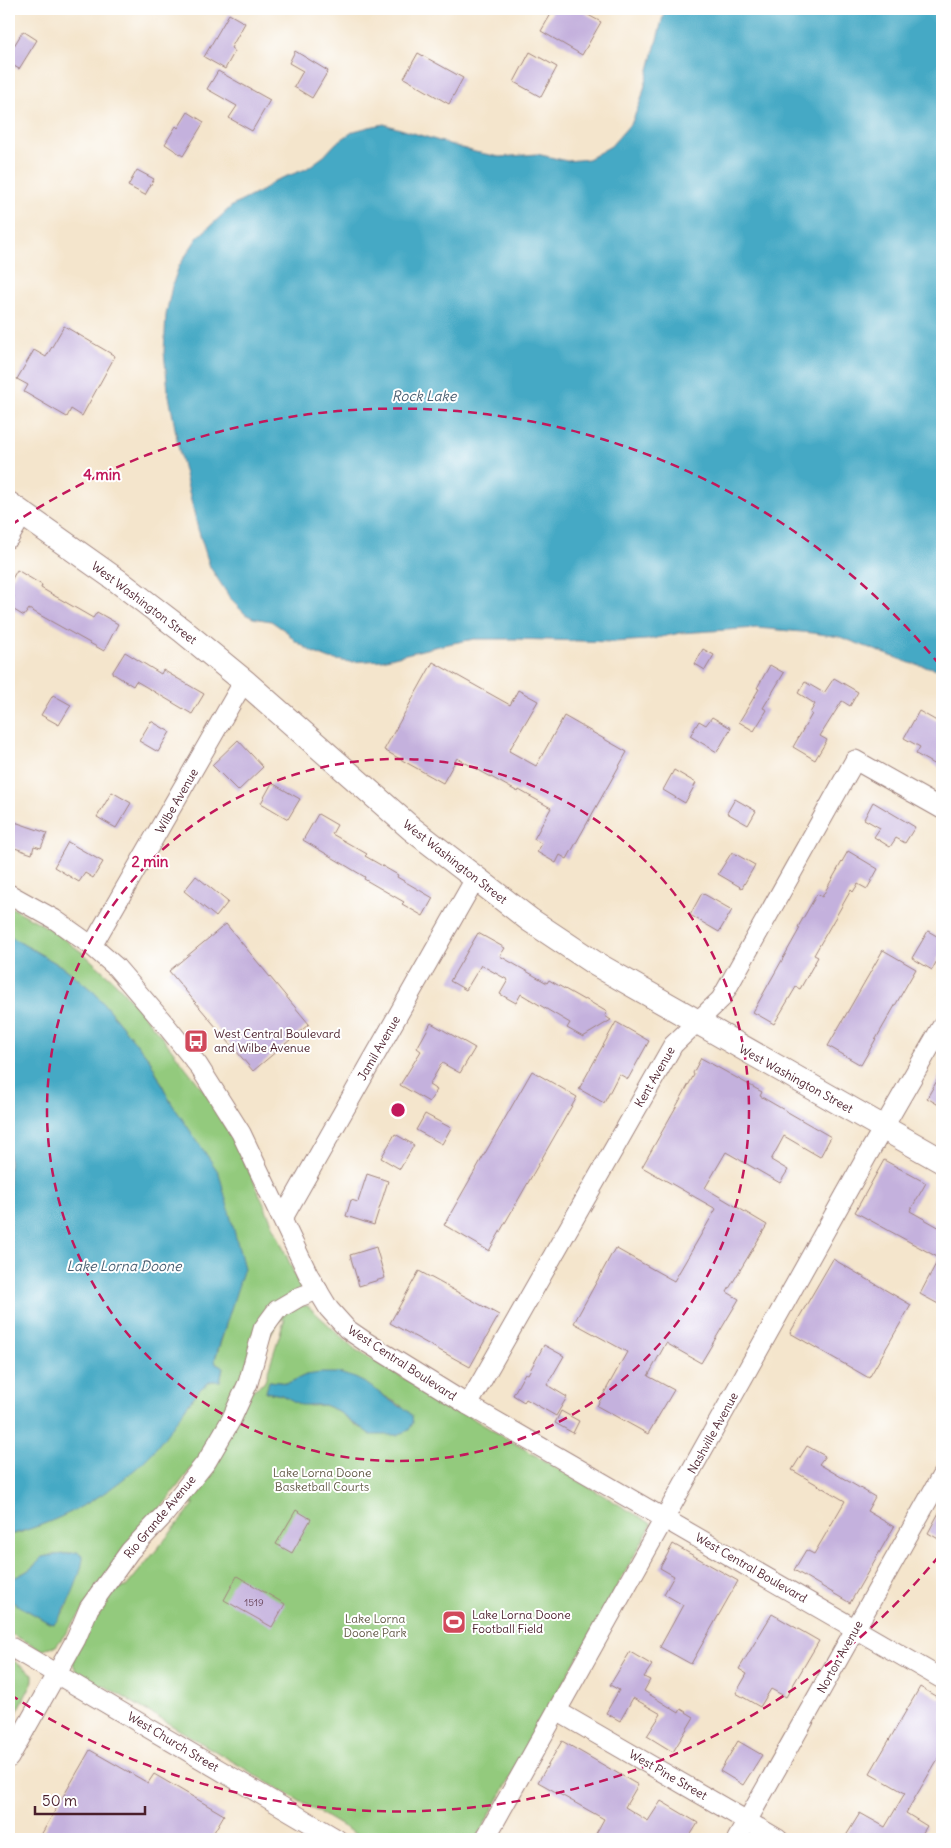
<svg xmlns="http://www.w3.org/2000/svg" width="951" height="1848" font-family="Delius,sans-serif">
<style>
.green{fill:#93ca7d;stroke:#6e7454;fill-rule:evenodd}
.water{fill:#45a9c5;stroke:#486478}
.building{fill:#c4b1dd}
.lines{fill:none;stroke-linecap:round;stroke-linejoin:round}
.minor-casing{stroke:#9f827c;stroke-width:21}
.major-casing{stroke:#9f827c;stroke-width:26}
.minor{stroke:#fff;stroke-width:19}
.major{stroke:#fff;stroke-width:24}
.ring{fill:none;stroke:#c2185b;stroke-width:2.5;stroke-dasharray:9 6}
.labels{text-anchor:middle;stroke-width:4;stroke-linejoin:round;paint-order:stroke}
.number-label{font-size:10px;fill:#684458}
.street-label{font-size:12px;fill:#4a1f2b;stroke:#fff}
.poi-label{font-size:12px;fill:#4a1f2b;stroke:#fff;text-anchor:start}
.park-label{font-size:12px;fill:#645b48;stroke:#fff}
.water-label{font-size:14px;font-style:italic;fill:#485d70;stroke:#fff}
.centre{fill:#c2185b;stroke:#fff;stroke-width:2.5}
.ring-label{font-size:15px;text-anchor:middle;font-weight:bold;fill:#c2185b;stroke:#fff;stroke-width:4;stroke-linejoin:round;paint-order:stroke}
</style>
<rect width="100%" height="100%" fill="#fff"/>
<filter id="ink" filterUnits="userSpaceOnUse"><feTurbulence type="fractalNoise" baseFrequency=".02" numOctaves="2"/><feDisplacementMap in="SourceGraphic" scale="10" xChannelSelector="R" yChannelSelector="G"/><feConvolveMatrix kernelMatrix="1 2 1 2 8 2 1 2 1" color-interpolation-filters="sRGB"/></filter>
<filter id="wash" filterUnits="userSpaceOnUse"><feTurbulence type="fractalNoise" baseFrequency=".0096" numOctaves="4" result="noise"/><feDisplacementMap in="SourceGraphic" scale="20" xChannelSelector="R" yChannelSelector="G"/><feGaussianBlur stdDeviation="1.12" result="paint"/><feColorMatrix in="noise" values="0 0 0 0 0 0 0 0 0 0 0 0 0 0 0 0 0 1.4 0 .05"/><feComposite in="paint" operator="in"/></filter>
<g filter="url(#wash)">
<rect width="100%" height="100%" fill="#f4e5cc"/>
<g class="green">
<path d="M9,906L50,929L83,953L116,983L162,1037L211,1100L251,1175L301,1289L241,1377L228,1412L206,1449L56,1646L43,1650L9,1633V1600L49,1623L54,1624L66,1609L83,1559L77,1552C65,1555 54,1554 42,1557C35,1568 21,1575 9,1580V1535L22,1532L119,1481L150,1454L200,1389L211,1381H220L223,1367L216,1364L215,1359L226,1326L170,1101L150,1060L95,993L66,969L9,936Z"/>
<path d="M297,1305L308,1306L356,1350L652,1524L476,1839H364L103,1685L96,1686L77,1674L73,1663L79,1645L108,1590L126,1587L195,1503L179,1506L248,1393L264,1383L285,1318L274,1323ZM306,1375L379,1393L402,1406L360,1428L336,1410L324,1405L310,1406L282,1395L266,1392L270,1381L288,1383Z"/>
<path d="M9,1658L33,1674V1681L9,1728Z"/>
</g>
<g class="water">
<path d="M665,9H942V670L910,663L840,637L813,633L757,628L680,633L647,640L613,642L516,639H474L438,646L382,660L350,662L330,659L312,652L294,640L287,632L271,621L253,618L245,614L232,601L210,567L198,529L179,450L168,390L164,352L166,315L172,286L179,266L197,238L232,206L263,190L274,181L306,169L324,156L336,143L354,131L369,127L384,124L475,152L500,157L537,154L567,161L588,159L611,146L632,122L641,100Z"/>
<path d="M9,936L66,969L95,993L150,1060L170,1101L219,1173L244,1268L215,1359L216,1364L223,1367L220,1381H211L200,1389C182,1410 169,1434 151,1454C114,1493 61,1522 9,1535Z"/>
<path d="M320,1373H339L355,1378L367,1384L391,1401L408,1411L412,1416L413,1423L409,1430L397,1435H371L336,1410L324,1405H301L282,1395L266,1392L269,1381L288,1383L306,1375Z"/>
<path d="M77,1552L83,1555C84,1569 65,1615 54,1624L49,1623L9,1600V1580C21,1575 35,1568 42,1557C54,1554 65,1555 77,1552Z"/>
</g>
<g id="blocks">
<g class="building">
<path d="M554,9H577L601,22L582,55L541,31Z"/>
<path d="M229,14L245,23L231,48L235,51L225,69L204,57Z"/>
<path d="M23,31L37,40L19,69L9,63V54Z"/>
<path d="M295,51L328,71L312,98L294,87L303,71L289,63Z"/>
<path d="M530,52L557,67L541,97L514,82Z"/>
<path d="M418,53L463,78L449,104L404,78Z"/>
<path d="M218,71L270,100L252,131L229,118L237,106L207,89Z"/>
<path d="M188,112L204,122L183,156L165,144L176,126L178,128Z"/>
<path d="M137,170L154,179L145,195L128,186Z"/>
<path d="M64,326L115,356L82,416L71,409L67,417L24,392L28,385L17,379L34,350L46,357Z"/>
<path d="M17,570L42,585L41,588L93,618L97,612L118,624L104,651L29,609L24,616L9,607L14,596L9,593V584Z"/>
<path d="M703,649L714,655L705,670L695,664Z"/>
<path d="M125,652L161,674L163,670L204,694L192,714L136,681L133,686L112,673Z"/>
<path d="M433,662L510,705L518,690L538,701L509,751L536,766L564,716L627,752L567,859L560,855L556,863L537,852L542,844L534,839L551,808L519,790L518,792L457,758L443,783L384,750Z"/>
<path d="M770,665L784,673L763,708L767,710L754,731L739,722L759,689L757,688Z"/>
<path d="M834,678L858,692L850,706L842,701L820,736L827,740L815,760L793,747L812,714L810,713L815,704L798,693L805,682L824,693Z"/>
<path d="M53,695L71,705L59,725L41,715Z"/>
<path d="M919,711L942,724V769L916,754L920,747L904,738Z"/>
<path d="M712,717L731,728L717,752L690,736L699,721L706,725Z"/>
<path d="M151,721L170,732L158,752L139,741Z"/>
<path d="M238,740L263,767L238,791L212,765Z"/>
<path d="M674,770L696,783L685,803L663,790Z"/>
<path d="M272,783L300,799L288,819L261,803Z"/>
<path d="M112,792L131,803L116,828L97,817Z"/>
<path d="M735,799L756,811L748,825L727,813Z"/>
<path d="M873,802L915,827L905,843L896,838L890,847L874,837L880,828L864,819Z"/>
<path d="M318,814L337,825L332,834L367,854L365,856L398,875L397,877L433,898L423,916L402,904L404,902L364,879L365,877L303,840Z"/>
<path d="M9,820L47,833L41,848L34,846L32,854L9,846Z"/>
<path d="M68,842L103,862L93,878L85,873L79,882L54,867Z"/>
<path d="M848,851L878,869L867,889L858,884L853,892L851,890L814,955L818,957L800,989L796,987L774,1024L753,1012L800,928L798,927L817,894L822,897Z"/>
<path d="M732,852L755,865L742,888L718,874Z"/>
<path d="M196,876L228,902L216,917L184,891Z"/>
<path d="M702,893L732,910L719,932L690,915Z"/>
<path d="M226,924L309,1024L253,1071L169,971Z"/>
<path d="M928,931L942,939V951L932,970L912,958Z"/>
<path d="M478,933L505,948L500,956L547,983L549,980L584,1000L585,999L607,1012L605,1016L611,1020L583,1037L567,1028L570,1023L521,994L516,1003L500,994L508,980L481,965L466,990L450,981Z"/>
<path d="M883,950L916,969L861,1065L828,1046Z"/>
<path d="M616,1022L649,1041L628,1079L619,1074L604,1103L579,1089Z"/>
<path d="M431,1023L475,1048L460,1073L442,1063L429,1085L437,1090L429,1102L400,1085L421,1051L417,1048Z"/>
<path d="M701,1058L762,1092L760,1096L831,1137L820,1157L784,1136L771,1160L788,1170L780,1183L726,1152L705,1188L767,1225L727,1292L739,1299L701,1363L666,1343L648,1376L674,1390L648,1434L597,1406L627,1352L574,1323L615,1248L674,1281L716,1209L642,1167L694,1075L693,1073Z"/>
<path d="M532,1071L577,1097L489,1251L444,1225Z"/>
<path d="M942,1072V1107L927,1098Z"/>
<path d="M425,1114L451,1128L442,1144L416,1130Z"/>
<path d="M395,1134L414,1145L400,1169L381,1158Z"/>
<path d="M884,1160L926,1183L910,1211L942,1229V1306L920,1294L939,1258L855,1212Z"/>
<path d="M367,1174L388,1181L374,1225L346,1216L351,1200L358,1202Z"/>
<path d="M376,1247L385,1278L359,1286L350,1255Z"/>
<path d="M833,1259L911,1305L869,1378L790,1333Z"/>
<path d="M419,1271L499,1315L470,1367L390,1323Z"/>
<path d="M544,1345L564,1356L547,1385L567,1397L556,1416L526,1399L524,1402L513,1395L525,1373L528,1374Z"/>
<path d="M561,1411L579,1421L573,1433L555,1423Z"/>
<path d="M807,1446L825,1456L819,1464L875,1497L867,1511L894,1527L850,1603L794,1570L806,1550L814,1554L845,1501L792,1470Z"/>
<path d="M942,1507V1541L928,1533Z"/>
<path d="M296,1510L311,1519L292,1553L276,1544Z"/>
<path d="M673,1544L738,1581L691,1664L660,1647L683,1605L664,1594L674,1576L660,1568Z"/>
<path d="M237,1576L285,1604L272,1627L224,1600Z"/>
<path d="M772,1614L819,1641L786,1697L771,1689L760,1707L736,1693L747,1674L739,1669Z"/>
<path d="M630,1652L652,1665L644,1677L650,1680L644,1691L679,1713L681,1709L694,1717L673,1752L647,1736L661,1714L633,1698L620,1721L606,1713L619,1690L610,1685Z"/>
<path d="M920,1687L942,1700V1752L906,1813L927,1826L919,1839H844L860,1813L885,1827L905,1793L870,1773Z"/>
<path d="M562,1741L638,1785L625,1807L648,1821L661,1801L698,1823L688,1839H593L604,1819L538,1782Z"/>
<path d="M738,1741L762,1755L743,1785L720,1771Z"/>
<path d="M90,1750L148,1783L154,1774L224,1815L210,1839H49L41,1835Z"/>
</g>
</g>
</g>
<g filter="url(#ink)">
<use href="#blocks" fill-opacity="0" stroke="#9f827c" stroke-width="1"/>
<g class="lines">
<g class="minor-casing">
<g id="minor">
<path d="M9,538L23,514"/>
<path d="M9,894L54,919L92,946L116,967L164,1023L198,1065L241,1133L308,1274L329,1309L347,1329L366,1342L468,1405L942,1679"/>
<path d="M92,946L244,681"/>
<path d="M283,1218L475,879"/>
<path d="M468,1405L673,1045L721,999L855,760L942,809"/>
<path d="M9,1646L337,1839"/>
<path d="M557,1711L778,1839"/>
<path d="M9,1758L76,1639L89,1608L130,1551L163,1516L207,1461L231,1420L248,1383L263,1329L277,1310L299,1297L318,1290"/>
<path d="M485,1839L867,1156L942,1026"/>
<path d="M737,1839L942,1475"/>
</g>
</g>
<g class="major-casing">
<path id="major" d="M9,504L118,581L183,631L244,681L412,829L530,920L596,964L942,1161"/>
</g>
<use href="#minor" class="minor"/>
<use href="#major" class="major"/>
</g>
</g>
<g class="ring">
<circle cx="398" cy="1110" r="351"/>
<path d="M939 1556A701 701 0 0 1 11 1695M11 525A701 701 0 0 1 939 664"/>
</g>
<defs>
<g id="bus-square" transform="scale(1.25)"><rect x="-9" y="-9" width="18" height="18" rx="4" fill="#d1495b" stroke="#fff"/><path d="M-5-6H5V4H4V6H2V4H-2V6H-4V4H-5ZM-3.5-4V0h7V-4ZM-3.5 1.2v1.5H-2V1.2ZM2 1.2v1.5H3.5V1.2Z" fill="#fff"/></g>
<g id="stadium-square" transform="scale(1.25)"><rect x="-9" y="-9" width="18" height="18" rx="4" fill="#d1495b" stroke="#fff"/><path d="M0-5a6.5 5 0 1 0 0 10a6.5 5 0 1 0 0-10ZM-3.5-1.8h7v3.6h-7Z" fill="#fff"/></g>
</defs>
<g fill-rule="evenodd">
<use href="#bus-square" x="196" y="1041"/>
<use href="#stadium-square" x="454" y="1622"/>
</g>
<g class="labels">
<g class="number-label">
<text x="254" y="1606">1519</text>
</g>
<g class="street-label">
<text transform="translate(144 603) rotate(37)" y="4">West Washington Street</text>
<text transform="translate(177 801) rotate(-60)" y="4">Wilbe Avenue</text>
<text transform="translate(455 862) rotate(38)" y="4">West Washington Street</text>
<text transform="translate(379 1048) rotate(-60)" y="4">Jamil Avenue</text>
<text transform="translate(655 1077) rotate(-60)" y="4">Kent Avenue</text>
<text transform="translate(796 1079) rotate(29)" y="4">West Washington Street</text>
<text transform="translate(402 1363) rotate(33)" y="4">West Central Boulevard</text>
<text transform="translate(713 1433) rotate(-61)" y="4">Nashville Avenue</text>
<text transform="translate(160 1517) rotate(-50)" y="4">Rio Grande Avenue</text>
<text transform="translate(751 1568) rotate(30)" y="4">West Central Boulevard</text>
<text transform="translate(840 1657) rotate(-61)" y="4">Norton Avenue</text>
<text transform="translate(173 1742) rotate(31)" y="4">West Church Street</text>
<text transform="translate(668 1775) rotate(30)" y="4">West Pine Street</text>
</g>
<g class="poi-label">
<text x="214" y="1038">West Central Boulevard<tspan x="214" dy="14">and Wilbe Avenue</tspan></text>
<text x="472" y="1619">Lake Lorna Doone<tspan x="472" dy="14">Football Field</tspan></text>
</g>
<g class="park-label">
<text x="322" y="1477">Lake Lorna Doone<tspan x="322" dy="14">Basketball Courts</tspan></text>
<text x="375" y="1623">Lake Lorna<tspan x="375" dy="14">Doone Park</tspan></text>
</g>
<g class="water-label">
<text x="424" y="401">Rock Lake</text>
<text x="124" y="1271">Lake Lorna Doone</text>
</g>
</g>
<circle cx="398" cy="1110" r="8" class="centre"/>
<g class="ring-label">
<text x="102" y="480">4 min</text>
<text x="150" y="867">2 min</text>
</g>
<rect width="951" height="1848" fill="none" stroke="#fff" stroke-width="30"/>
<path d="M35 1806v8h110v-8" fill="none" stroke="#4a1f2b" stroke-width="2.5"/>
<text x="42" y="1806" font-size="15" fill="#4a1f2b" stroke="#ffffff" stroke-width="4" paint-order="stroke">50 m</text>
</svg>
